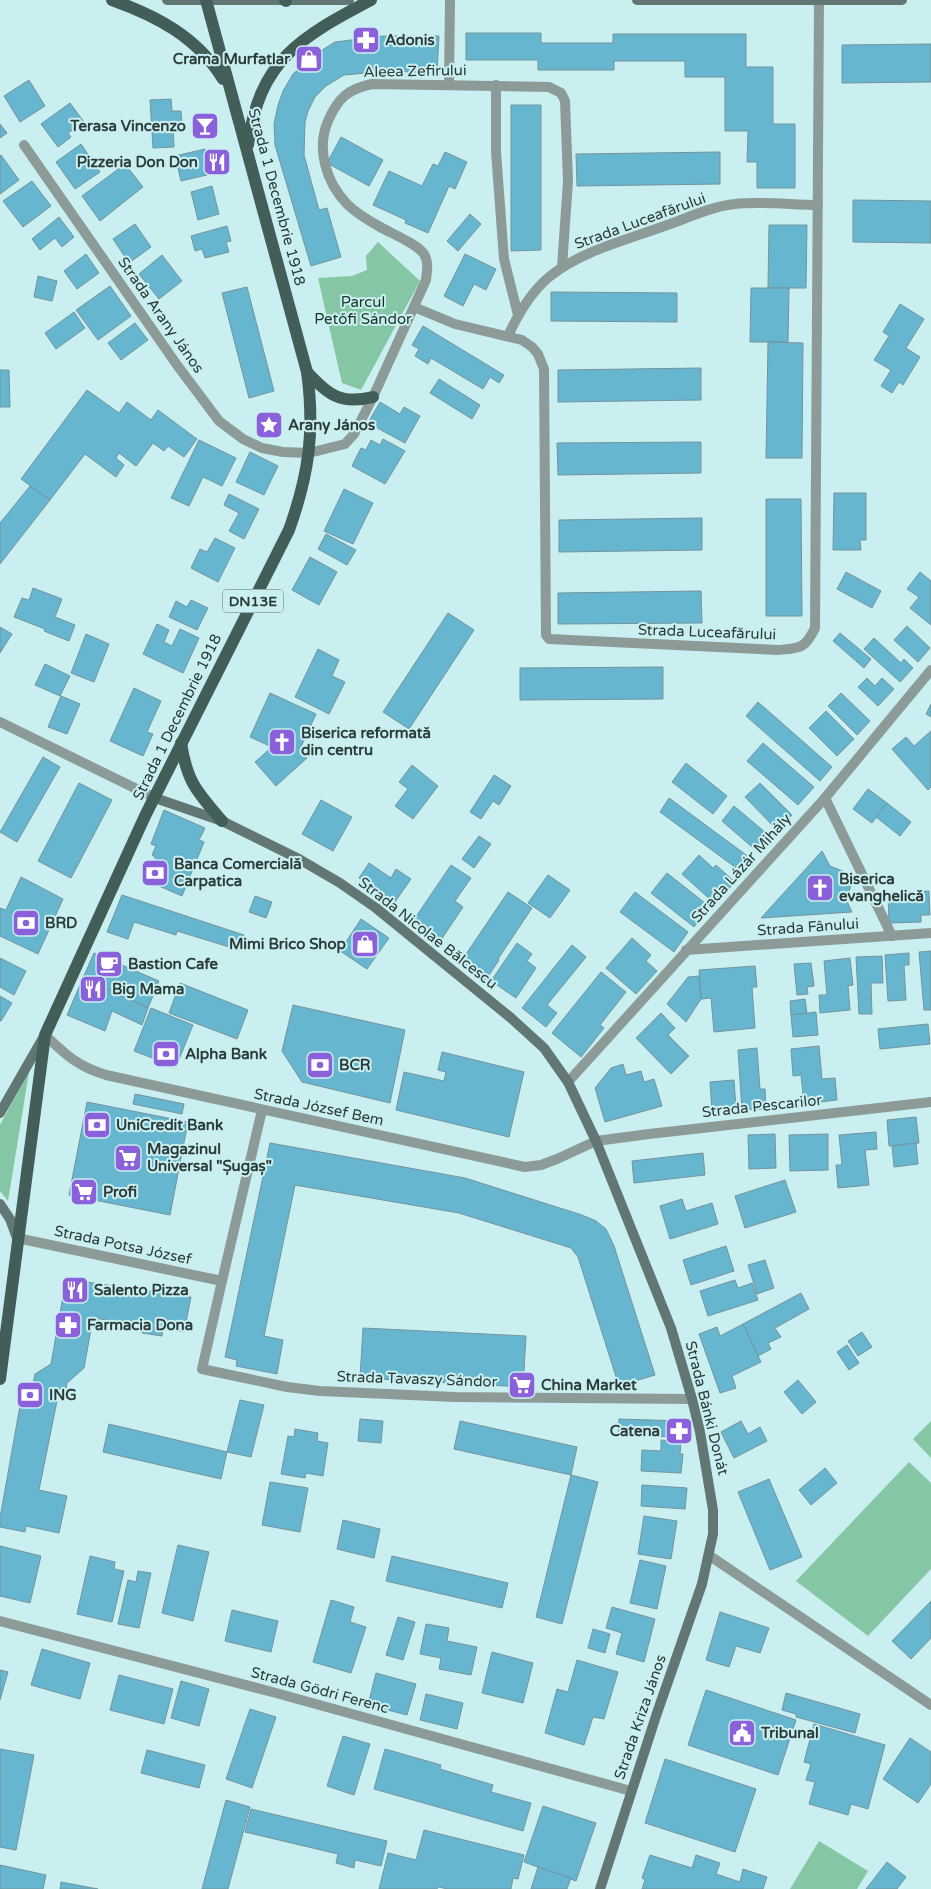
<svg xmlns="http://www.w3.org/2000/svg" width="931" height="1889" font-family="'Varela Round',sans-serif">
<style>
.green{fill:#85c6a5}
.building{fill:#65b6ce;stroke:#74949e}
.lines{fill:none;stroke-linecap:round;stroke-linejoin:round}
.street{stroke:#8d9b98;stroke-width:10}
.secondary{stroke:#627773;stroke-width:10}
.primary{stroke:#435e58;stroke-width:12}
.labels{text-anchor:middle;stroke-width:4;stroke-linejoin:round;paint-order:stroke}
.shield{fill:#caeff0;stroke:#5b7071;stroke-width:1}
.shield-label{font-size:14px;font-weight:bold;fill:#2b3a3a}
.poi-label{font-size:15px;font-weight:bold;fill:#2b3a3a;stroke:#caeff0;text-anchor:start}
.street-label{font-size:15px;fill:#2b3a3a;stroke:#caeff0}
.park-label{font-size:15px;fill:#173628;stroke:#caeff0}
</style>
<rect width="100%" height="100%" fill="#caeff0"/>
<g class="green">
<path d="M378,242L420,281L361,390L342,383L318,278L352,276L367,270L366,256Z"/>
<path d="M29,1072L8,1201L0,1191V1125Z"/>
<path d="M931,1421V1458L913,1439Z"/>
<path d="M909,1462L931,1483V1569L868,1636L796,1581Z"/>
<path d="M819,1841L868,1871L857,1889H790Z"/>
</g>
<g class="building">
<path d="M466,33H541V43H613V34H746V67H773V124H795V188H757V162H747L748,131H725V77H685V61H614V70H538V60H466Z"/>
<path d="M383,36H439L437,73L388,71L344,75L326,86L315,97L308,111L305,122L304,155L319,210L327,208L341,257L311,266L275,145L274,124L278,105L283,91L293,74L319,52L335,42Z"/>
<path d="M931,44V82L842,83V45Z"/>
<path d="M29,80L45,106L20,122L4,96Z"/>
<path d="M171,99L172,111H181L182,124H173L174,147L153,148L150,100Z"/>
<path d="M70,103L84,122L68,133L71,137L58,147L41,124Z"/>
<path d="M511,105H541V250L511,251Z"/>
<path d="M0,124L7,133L0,138Z"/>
<path d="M341,137L383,160L369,186L327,163Z"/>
<path d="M81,144L100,172L75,189L56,162Z"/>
<path d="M205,149L211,174L181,181L175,156Z"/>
<path d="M445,152L467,162L455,189L449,186L428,233L405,223L406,220L373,205L389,171L422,186L433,164L438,166Z"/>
<path d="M720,152V184L577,186L576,154Z"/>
<path d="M1,155L19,180L0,194V156Z"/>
<path d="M125,164L143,187L100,221L82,196Z"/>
<path d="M32,181L51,206L23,227L3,201Z"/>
<path d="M212,186L219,214L198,220L191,192Z"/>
<path d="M853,200L931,201V243L853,242Z"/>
<path d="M470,214L481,224L458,251L447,241Z"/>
<path d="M59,217L74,237L62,247L55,238L40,250L32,239Z"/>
<path d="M135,224L151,247L129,263L113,239Z"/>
<path d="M769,225H807L806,288H768Z"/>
<path d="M227,226L231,241L226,242L229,252L205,258L202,249L195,251L191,236Z"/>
<path d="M86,254L99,273L77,289L64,271Z"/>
<path d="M465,254L496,269L486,290L474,284L463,306L444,296Z"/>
<path d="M162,255L182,281L159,299L139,274Z"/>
<path d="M38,276L57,281L52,301L34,297Z"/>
<path d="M110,286L131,316L98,340L76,310Z"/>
<path d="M247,287L274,391L249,398L222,293Z"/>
<path d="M751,288H789L788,342H750Z"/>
<path d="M551,292L677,293V322L551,321Z"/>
<path d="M900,304L924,319L906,348L920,357L903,385L899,382L892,393L881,386L891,370L874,360L889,336L883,332Z"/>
<path d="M74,312L85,328L56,349L45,333Z"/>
<path d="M135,323L148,340L121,360L108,343Z"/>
<path d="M423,326L504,375L499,383L490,377L483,389L431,358L428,364L415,356L419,349L412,345Z"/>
<path d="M768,342L803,343L802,458H766Z"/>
<path d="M701,368V400L558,402V370Z"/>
<path d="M0,370H9L10,407H0Z"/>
<path d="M439,379L480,405L472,419L430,393Z"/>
<path d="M87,390L119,413L127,402L151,420L158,410L197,439L184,457L168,446L164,451L153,443L136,466L119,453L116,458L124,465L116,477L85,454L50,500L21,479Z"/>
<path d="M380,402L400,414L404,407L420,416L405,443L368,423Z"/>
<path d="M383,439L405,451L385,484L352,466L361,448L366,450L371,440L380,445Z"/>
<path d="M199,440L236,458L222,486L203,477L189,506L171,498Z"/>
<path d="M701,442V473L558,475L557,443Z"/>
<path d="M250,452L278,466L264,495L236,482Z"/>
<path d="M30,486L50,500L0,564V523Z"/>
<path d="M344,489L373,503L353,544L324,531Z"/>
<path d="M834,493H866V540H860L861,550H833Z"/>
<path d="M229,494L259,509L244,539L229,531L239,513L224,505Z"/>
<path d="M766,499H801L802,616H766Z"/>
<path d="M702,518V550L559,552V520Z"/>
<path d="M326,534L356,550L347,565L318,549Z"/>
<path d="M215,538L235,548L218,582L191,568L200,549L207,552Z"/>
<path d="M310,557L337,572L319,605L292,590Z"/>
<path d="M846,572L881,591L872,608L837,589Z"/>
<path d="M920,572L931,581V625L910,608L919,597L907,589Z"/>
<path d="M33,588L62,599L55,617L75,625L69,641L44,631L45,629L14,617L22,598L29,600Z"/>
<path d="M701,591L702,623L558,624V593Z"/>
<path d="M191,600L208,608L197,630L169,617L176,601L187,607Z"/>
<path d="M448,613L474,630L409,729L383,712Z"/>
<path d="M157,624L169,630L164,642L172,646L180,629L199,638L183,673L143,654Z"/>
<path d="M907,626L930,648L918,662L894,640Z"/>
<path d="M0,627L12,634L0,653Z"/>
<path d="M840,633L871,659L864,668L833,641Z"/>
<path d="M86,634L109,644L94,682L71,673Z"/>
<path d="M874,638L901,663L904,659L913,668L900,682L864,649Z"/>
<path d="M318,649L339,660L332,676L345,682L329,714L295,697Z"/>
<path d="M45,664L70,676L60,696L35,685Z"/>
<path d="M663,667V699L520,700V668Z"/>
<path d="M867,678L875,686L882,678L894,689L878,706L858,687Z"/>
<path d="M134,688L161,701L147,732L153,734L143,756L110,741Z"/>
<path d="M270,693L316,714L300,749L307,758L276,786L255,762L272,747L250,737Z"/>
<path d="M841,693L870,721L857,735L828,706Z"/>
<path d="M61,696L80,704L67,734L48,727Z"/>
<path d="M758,702L832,767L820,781L746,716Z"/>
<path d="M931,704V717L926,714Z"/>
<path d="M826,711L854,739L837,756L809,728Z"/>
<path d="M931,731V787L928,790L892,749L906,737L914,746Z"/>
<path d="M763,743L814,787L798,805L747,761Z"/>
<path d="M43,757L60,767L17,842L0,832Z"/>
<path d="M686,763L727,796L713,814L672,782Z"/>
<path d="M412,765L438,786L413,819L395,806L408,789L399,782Z"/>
<path d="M494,775L511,786L499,805L493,801L481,819L470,812Z"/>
<path d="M79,783L112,800L71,878L38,861Z"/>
<path d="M760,783L792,815L777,830L745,797Z"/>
<path d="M868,789L887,803L872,823L853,809Z"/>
<path d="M669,798L753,860L743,873L660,812Z"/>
<path d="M321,800L352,817L333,851L302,834Z"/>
<path d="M887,803L911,822L900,836L876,817Z"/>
<path d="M734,806L772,838L759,853L722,821Z"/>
<path d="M164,810L205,828L199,840L204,842L182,896L145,880L148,874L142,868L146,861L153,863L156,858L152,855L156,846L151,844Z"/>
<path d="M479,836L491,844L474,868L462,859Z"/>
<path d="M822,851L830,866L855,876L846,899L852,912L761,918Z"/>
<path d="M699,855L713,868L716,865L735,882L715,904L682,874Z"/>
<path d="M369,863L391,878L396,869L411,879L395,902L359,878Z"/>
<path d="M451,865L471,878L455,901L463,907L441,940L413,921Z"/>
<path d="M667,873L710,907L694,927L651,893Z"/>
<path d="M548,875L570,890L550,918L528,903Z"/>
<path d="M21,877L63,899L38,954L0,936V908L6,910Z"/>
<path d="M929,891L930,915H921V922L889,923L888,893Z"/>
<path d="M508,892L532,908L498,959L499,960L485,981L460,963Z"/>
<path d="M635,892L688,932L674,952L620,912Z"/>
<path d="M122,895L244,935L239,950L177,931L176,935L134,922L128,939L107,932Z"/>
<path d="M255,896L272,902L266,918L249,912Z"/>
<path d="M361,919L389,938L367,969L340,951Z"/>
<path d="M632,938L651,955L646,961L657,971L636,994L606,968Z"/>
<path d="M517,943L532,954L527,961L536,968L516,998L491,981Z"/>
<path d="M572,945L586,957L547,1005L557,1013L546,1027L522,1008Z"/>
<path d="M931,951V1010H924L919,952Z"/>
<path d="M94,953L159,981L148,1008L83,978Z"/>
<path d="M909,953V965H904L906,1000L888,1001L885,955Z"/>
<path d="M882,956L883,983H871L872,1014H859L856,957Z"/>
<path d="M0,958L26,971L14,995L0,987Z"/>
<path d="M850,958L853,985L848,986L850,1010L820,1013L819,995H827L824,961Z"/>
<path d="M811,963L814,986L807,987L808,994L797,995L794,964Z"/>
<path d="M755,966L757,987H752L755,1028L714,1032L711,998L701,999L699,970Z"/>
<path d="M601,972L626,992L600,1025L604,1028L581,1057L552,1033Z"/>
<path d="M699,976L701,999L686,1022L667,1004L688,977Z"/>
<path d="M83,978L148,1008L142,1025L112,1011L105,1031L67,1015Z"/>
<path d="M180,983L248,1010L237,1039L169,1013Z"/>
<path d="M0,996L12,1003L1,1021H0Z"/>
<path d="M805,999L807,1013L791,1015L790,1001Z"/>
<path d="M293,1005L405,1030L390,1103L302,1082L282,1051Z"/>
<path d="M151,1008L193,1025L176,1067L134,1051Z"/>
<path d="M816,1012L818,1035L793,1037L791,1015Z"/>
<path d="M661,1013L675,1028L668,1035L689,1056L671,1074L636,1038Z"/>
<path d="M928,1024L930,1044L880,1049L878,1029Z"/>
<path d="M819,1046L822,1079L835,1078L837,1100L804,1104L801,1075L793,1076L791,1049Z"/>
<path d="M757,1048L760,1089H765L766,1109L742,1110L738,1050Z"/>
<path d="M442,1052L524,1072L509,1137L396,1110L404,1072L444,1081L446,1072L438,1070Z"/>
<path d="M623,1064L626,1075L641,1071L644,1082L654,1079L662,1106L605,1122L595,1088L611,1068Z"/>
<path d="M734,1080L736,1109L712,1111L710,1082Z"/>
<path d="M135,1094L184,1104L182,1114L133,1104Z"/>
<path d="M87,1102L188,1122L170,1215L69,1195Z"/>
<path d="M916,1117L919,1143L889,1146L887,1120Z"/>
<path d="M876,1132L877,1149L865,1150L869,1185L838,1188L836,1165H842L839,1135Z"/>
<path d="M775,1134L776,1168L749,1169L748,1135Z"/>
<path d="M828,1134V1170L790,1171L789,1135Z"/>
<path d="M270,1143L465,1178L582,1215L596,1221L606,1229L614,1246L655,1375L619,1386L578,1257L571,1248L459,1213L295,1185L264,1336L283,1340L277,1374L236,1366L237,1360L225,1357Z"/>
<path d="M916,1143L918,1164L894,1167L892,1146Z"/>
<path d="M703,1153L705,1175L634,1183L632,1161Z"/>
<path d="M785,1180L796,1212L745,1228L735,1196Z"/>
<path d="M682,1199L686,1211L712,1203L718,1224L670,1239L660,1206Z"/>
<path d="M726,1246L734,1271L691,1285L683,1260Z"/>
<path d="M765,1260L774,1288L757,1294L748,1265Z"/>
<path d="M66,1279L191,1297L184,1332L163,1328L162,1336L142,1333L143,1325L93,1318L84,1368L67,1383L65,1397L58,1396L39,1490L67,1496L59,1533L26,1526L25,1532L0,1527V1518L23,1389H32L35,1374L51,1364Z"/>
<path d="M735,1280L738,1288L752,1283L758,1300L708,1316L700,1291Z"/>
<path d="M801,1293L809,1309L775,1328L781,1337L768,1343L771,1349L758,1356L743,1324Z"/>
<path d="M743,1324L761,1362L732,1376L736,1388L720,1393L699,1334L717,1327L720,1336Z"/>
<path d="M363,1328L526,1336L523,1387L360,1378Z"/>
<path d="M862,1332L872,1347L858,1356L848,1341Z"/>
<path d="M847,1345L859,1363L849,1370L837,1352Z"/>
<path d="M798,1380L816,1402L802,1414L784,1392Z"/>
<path d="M240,1400L264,1405L251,1457L227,1452Z"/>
<path d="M360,1419L383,1421L381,1443L358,1441Z"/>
<path d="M619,1419L682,1421V1437L618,1435Z"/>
<path d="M460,1421L577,1447L571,1475L454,1449Z"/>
<path d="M741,1421L748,1434L760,1427L767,1441L734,1458L721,1432Z"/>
<path d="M109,1424L227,1452L221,1479L103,1452Z"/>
<path d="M295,1429L318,1433L317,1441L328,1443L323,1476L306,1473L305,1478L281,1474L288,1436L294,1437Z"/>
<path d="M661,1440L681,1442L680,1454H683L681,1473L641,1471L642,1450L661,1451Z"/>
<path d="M825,1468L837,1483L811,1505L799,1490Z"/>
<path d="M571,1475L598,1482L562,1624L536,1617Z"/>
<path d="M769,1479L802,1557L770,1570L738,1492Z"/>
<path d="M270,1482L308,1488L300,1532L262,1525Z"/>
<path d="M642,1485L687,1488L685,1509L641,1506Z"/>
<path d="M644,1516L677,1521L671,1559L638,1554Z"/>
<path d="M343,1520L380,1529L374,1558L337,1549Z"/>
<path d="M178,1545L209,1552L193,1621L162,1613Z"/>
<path d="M0,1546L41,1556L30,1603L0,1596Z"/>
<path d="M90,1556L115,1562L114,1569L124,1571L112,1622L77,1614Z"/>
<path d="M392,1556L508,1583L502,1608L386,1581Z"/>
<path d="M640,1560L666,1566L657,1609L630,1603Z"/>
<path d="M138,1571L151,1573L139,1628L118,1624L128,1580L136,1582Z"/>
<path d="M331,1600L354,1607L350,1622L366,1627L351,1673L313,1662Z"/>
<path d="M931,1601V1638L911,1659L892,1641Z"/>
<path d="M612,1607L655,1619L644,1662L616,1654L622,1633L606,1628Z"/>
<path d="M232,1610L278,1621L271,1652L225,1641Z"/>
<path d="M720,1612L769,1628L760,1653L736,1646L729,1667L706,1660Z"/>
<path d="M398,1617L415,1622L403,1660L386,1655Z"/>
<path d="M426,1624L449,1628L447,1641L477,1647L471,1675L439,1669L441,1658L420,1654Z"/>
<path d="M593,1629L610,1634L605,1653L588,1648Z"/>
<path d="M42,1649L90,1663L80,1699L31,1685Z"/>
<path d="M492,1652L533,1663L523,1703L482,1693Z"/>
<path d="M577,1660L618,1672L604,1719L593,1717L584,1745L545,1733L557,1689L568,1692Z"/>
<path d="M0,1670L8,1672L0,1700Z"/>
<path d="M376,1673L416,1684L407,1715L368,1705Z"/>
<path d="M119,1675L173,1689L164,1724L110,1710Z"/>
<path d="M181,1681L209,1689L199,1726L171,1718Z"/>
<path d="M706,1690L796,1720L778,1775L688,1745Z"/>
<path d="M786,1693L860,1714L855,1733L796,1717V1714L782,1710Z"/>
<path d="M426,1694L463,1703L457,1729L420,1720Z"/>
<path d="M250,1709L276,1717L252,1788L226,1779Z"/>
<path d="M814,1724L885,1745L868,1809L851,1804L848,1815L809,1804L815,1782L806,1780L811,1764L804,1762Z"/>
<path d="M343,1736L370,1744L354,1795L327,1786Z"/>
<path d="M910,1738L931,1752V1784L918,1803L883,1779Z"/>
<path d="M0,1749L34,1755L16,1850L0,1847Z"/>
<path d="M385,1749L441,1765L440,1769L493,1785L491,1792L531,1803L523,1831L374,1789Z"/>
<path d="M147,1750L205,1765L199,1788L141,1773Z"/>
<path d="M665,1759L756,1789L735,1852L645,1823Z"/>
<path d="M226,1800L250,1807L228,1889H202Z"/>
<path d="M543,1806L596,1823L576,1881L524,1862Z"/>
<path d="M251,1809L387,1841L381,1866L355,1860L354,1868L336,1863L338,1854L245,1832Z"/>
<path d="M424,1830L524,1855L518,1879L513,1878L511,1889H448L438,1887L437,1889H379L388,1853L416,1860Z"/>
<path d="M650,1855L692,1868L696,1855L720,1863L716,1874L740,1882L743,1869L767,1877L763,1889H642L645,1880L642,1878Z"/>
<path d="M887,1862L906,1877L897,1889H866Z"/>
<path d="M0,1865L46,1875L43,1889H0Z"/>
<path d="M538,1867L571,1878L567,1889H531Z"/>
<path d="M61,1882L98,1889H60Z"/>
</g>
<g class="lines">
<g class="street">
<path d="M449,84L450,0"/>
<path d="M496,85V152L504,259L518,315"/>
<path d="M24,145L177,365L219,421L243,439L262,448L283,452L309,453L345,444L354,434L373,397L426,280C427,271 429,262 424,254C417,244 393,234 382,228C371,222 356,213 347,204C326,182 316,149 328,121C338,98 348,89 372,84L549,87L561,93L565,101L568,181L562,267"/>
<path d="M414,307L455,324L522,340L532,347L538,354L544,369L546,635L549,639L778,650C800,648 805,649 815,628L819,0"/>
<path d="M508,336C518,314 530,293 549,277C582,250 630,239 670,224C690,217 713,206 735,204C760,201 793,205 818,205"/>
<path d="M0,722L155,798"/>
<path d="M825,798L892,936"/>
<path d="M686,950L931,933"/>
<path d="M45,1035C66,1055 77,1066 106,1075L525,1167L541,1165L557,1159L596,1141L649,1134L931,1102"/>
<path d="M568,1082L825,798L931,670"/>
<path d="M17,1238L222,1281L262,1110"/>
<path d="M222,1281L202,1369L287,1387L320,1391L455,1397L692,1399"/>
<path d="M710,1556L931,1705"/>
<path d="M0,1621L276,1693L631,1791"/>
</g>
<g class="secondary">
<path d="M167,0H349"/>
<path d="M637,0H902"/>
<path d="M155,798L222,821L299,859L340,883L376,908L511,1018L544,1048L568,1082L596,1141L671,1328L692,1399L700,1432L713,1510V1534L702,1584L657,1713L600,1889"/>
<path d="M0,1113L43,1038"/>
<path d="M0,1204L10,1219L17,1238"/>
</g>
<g class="primary">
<path d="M112,0C157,16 197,37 223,79"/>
<path d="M285,0L286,1"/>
<path d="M248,145C259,60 301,37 371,0"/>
<path d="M307,372C328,395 341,405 373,397"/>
<path d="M181,743C187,782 197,792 222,821"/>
<path d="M0,1379L45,1035L145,816L289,530C309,474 315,431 307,372L206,0"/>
</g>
</g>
<defs>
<g id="pharmacy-square" transform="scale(1.4375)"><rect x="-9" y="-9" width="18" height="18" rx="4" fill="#8a60db" stroke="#caeff0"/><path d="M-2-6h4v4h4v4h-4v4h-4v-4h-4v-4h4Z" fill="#fff"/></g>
<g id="shop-square" transform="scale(1.4375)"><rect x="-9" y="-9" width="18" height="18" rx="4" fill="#8a60db" stroke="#caeff0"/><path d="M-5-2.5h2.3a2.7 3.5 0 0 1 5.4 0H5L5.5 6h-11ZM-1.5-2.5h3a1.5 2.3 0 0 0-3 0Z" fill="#fff"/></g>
<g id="bar-square" transform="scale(1.4375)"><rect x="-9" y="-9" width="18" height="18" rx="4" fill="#8a60db" stroke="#caeff0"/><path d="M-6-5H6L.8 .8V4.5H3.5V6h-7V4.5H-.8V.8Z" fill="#fff"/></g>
<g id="restaurant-square" transform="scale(1.4375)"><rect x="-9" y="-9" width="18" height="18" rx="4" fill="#8a60db" stroke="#caeff0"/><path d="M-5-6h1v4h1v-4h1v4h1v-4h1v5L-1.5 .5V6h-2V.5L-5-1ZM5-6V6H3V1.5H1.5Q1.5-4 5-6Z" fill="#fff"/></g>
<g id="sight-square" transform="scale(1.4375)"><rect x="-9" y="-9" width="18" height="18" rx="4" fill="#8a60db" stroke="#caeff0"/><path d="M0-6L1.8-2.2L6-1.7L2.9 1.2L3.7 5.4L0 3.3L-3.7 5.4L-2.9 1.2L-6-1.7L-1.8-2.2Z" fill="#fff"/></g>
<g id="church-square" transform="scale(1.4375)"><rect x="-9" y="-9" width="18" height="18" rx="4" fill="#8a60db" stroke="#caeff0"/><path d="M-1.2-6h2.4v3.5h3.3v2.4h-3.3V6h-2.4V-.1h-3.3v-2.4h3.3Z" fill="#fff"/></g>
<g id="bank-square" transform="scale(1.4375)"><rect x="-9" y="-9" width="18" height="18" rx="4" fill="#8a60db" stroke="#caeff0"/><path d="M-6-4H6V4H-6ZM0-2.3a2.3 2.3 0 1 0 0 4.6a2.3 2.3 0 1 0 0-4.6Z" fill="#fff"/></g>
<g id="cafe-square" transform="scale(1.4375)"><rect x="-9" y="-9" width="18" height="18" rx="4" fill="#8a60db" stroke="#caeff0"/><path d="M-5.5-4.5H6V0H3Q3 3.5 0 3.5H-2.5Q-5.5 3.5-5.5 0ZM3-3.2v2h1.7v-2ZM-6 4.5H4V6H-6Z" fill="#fff"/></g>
<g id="supermarket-square" transform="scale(1.4375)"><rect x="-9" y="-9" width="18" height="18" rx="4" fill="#8a60db" stroke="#caeff0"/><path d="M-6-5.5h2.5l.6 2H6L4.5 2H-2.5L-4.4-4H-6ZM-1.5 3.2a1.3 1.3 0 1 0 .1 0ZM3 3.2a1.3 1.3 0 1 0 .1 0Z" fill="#fff"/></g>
<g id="civic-square" transform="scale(1.4375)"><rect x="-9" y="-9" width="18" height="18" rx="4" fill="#8a60db" stroke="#caeff0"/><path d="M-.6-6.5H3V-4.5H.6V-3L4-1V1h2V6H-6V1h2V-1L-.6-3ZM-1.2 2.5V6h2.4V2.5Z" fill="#fff"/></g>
</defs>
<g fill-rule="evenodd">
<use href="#pharmacy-square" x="366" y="40"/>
<use href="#shop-square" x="309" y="59"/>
<use href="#bar-square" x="205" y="126"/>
<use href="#restaurant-square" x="217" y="162"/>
<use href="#sight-square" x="269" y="425"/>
<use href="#church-square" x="282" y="742"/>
<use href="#bank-square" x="155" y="873"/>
<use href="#church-square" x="820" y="888"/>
<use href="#bank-square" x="26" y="923"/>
<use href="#shop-square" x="365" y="944"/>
<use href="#cafe-square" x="109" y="964"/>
<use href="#restaurant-square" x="93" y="989"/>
<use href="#bank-square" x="166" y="1054"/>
<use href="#bank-square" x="320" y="1065"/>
<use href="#bank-square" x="97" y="1125"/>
<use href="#supermarket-square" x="128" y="1158"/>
<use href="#supermarket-square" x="84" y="1192"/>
<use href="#restaurant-square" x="75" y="1290"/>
<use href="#pharmacy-square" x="68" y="1325"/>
<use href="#supermarket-square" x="522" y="1385"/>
<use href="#bank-square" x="30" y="1395"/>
<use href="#pharmacy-square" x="679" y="1431"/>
<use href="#civic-square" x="742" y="1733"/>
</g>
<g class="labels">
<rect class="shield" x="223" y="589.5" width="60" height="23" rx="4"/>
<g class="shield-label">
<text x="253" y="606">DN13E</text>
</g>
<g class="poi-label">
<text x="385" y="45">Adonis</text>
<text x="290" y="64" text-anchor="end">Crama Murfatlar</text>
<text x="186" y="131" text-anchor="end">Terasa Vincenzo</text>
<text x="198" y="167" text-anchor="end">Pizzeria Don Don</text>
<text x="288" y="430">Arany János</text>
<text x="301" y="738">Biserica reformată<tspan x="301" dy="17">din centru</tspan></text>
<text x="174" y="869">Banca Comercială<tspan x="174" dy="17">Carpatica</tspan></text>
<text x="839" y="884">Biserica<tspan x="839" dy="17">evanghelică</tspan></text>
<text x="45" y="928">BRD</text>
<text x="346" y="949" text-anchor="end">Mimi Brico Shop</text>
<text x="128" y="969">Bastion Cafe</text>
<text x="112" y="994">Big Mama</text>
<text x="185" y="1059">Alpha Bank</text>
<text x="339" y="1070">BCR</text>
<text x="116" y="1130">UniCredit Bank</text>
<text x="147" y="1154">Magazinul<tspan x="147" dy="17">Universal "Șugaș"</tspan></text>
<text x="103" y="1197">Profi</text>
<text x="94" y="1295">Salento Pizza</text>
<text x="87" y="1330">Farmacia Dona</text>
<text x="541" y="1390">China Market</text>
<text x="49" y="1400">ING</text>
<text x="660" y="1436" text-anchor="end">Catena</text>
<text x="761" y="1738">Tribunal</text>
</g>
<g class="street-label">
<text transform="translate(415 71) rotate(-1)" y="5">Aleea Zefirului</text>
<text transform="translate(277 197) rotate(75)" y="5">Strada 1 Decembrie 1918</text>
<text transform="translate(640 221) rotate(-20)" y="5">Strada Luceafărului</text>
<text transform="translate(161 315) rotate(55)" y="5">Strada Arany János</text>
<text transform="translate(707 632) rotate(2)" y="5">Strada Luceafărului</text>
<text transform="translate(177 717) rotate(-64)" y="5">Strada 1 Decembrie 1918</text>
<text transform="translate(741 868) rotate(-48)" y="5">Strada Lázár Mihály</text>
<text transform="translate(808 927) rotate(-4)" y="5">Strada Fânului</text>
<text transform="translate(428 933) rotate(38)" y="5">Strada Nicolae Bălcescu</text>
<text transform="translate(762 1106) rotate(-6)" y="5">Strada Pescarilor</text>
<text transform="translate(319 1107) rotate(12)" y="5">Strada József Bem</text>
<text transform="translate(123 1245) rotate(12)" y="5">Strada Potsa József</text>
<text transform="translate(417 1379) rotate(2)" y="5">Strada Tavaszy Sándor</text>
<text transform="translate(707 1408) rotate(76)" y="5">Strada Bánki Donát</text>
<text transform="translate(320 1690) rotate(15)" y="5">Strada Gödri Ferenc</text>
<text transform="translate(640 1717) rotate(-71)" y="5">Strada Kriza János</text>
</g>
<g class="park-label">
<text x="363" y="307">Parcul<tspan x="363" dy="17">Petőfi Sándor</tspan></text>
</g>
</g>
</svg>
